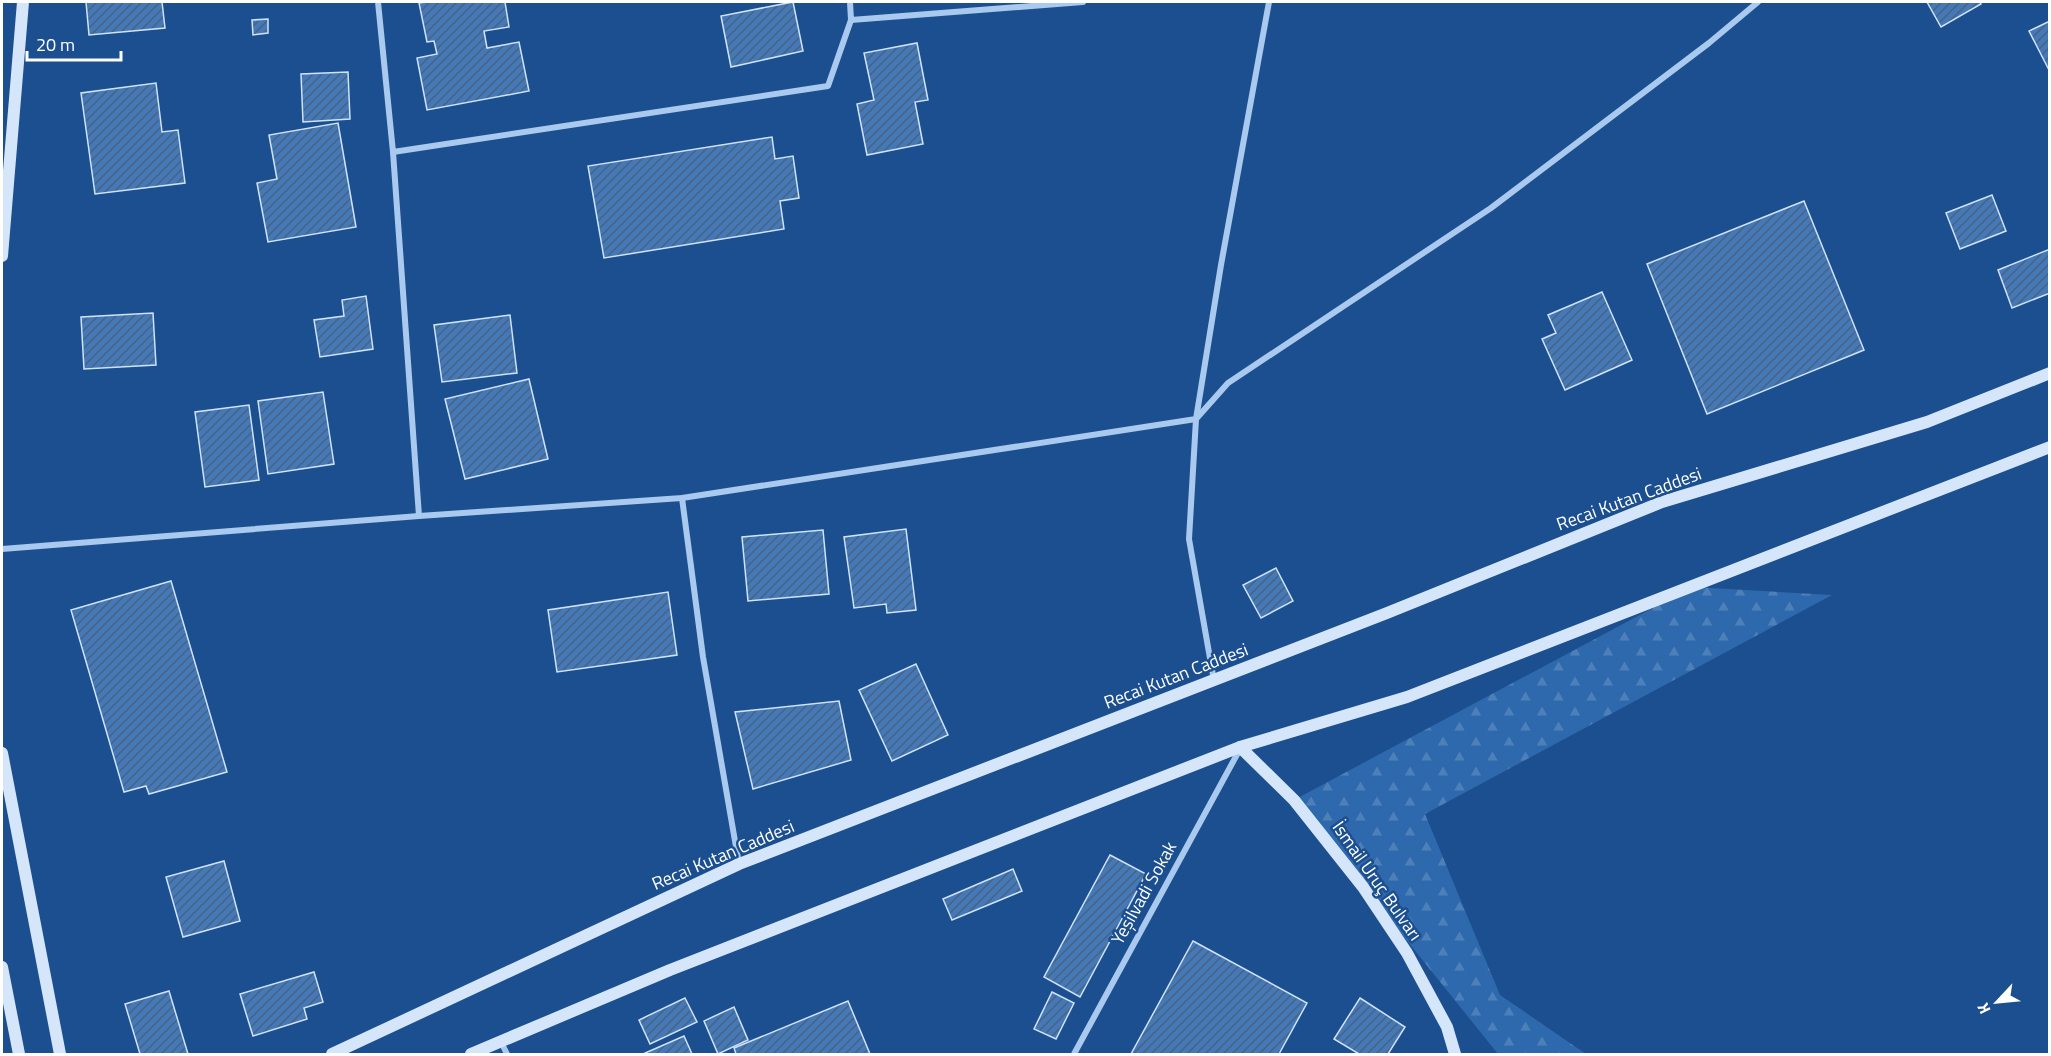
<svg xmlns="http://www.w3.org/2000/svg" width="2051" height="1056" font-family="'Titillium Web',sans-serif">
<style>
.forest{fill:url(#forest-firs)}
.building{fill:url(#building-hatch);stroke:#cfe3fa;stroke-width:1.5}
.lines{fill:none;stroke-linecap:round;stroke-linejoin:round}
.street{stroke:#a9c9ee;stroke-width:6}
.secondary{stroke:#d6e6fa;stroke-width:12}
.labels{text-anchor:middle;stroke-width:5;stroke-linejoin:round;paint-order:stroke}
.street-label{font-size:18px;fill:#fff;stroke:#1b4f8f}
</style>
<defs>
<pattern id="forest-firs" width="22" height="20" patternUnits="userSpaceOnUse" patternTransform="scale(1.5)"><rect width="22" height="20" fill="#2e69ad"/><path d="M5 1l3.5 6h-7zM16 11l3.5 6h-7z" fill="#4d80b9"/></pattern>
<pattern id="building-hatch" width="6" height="6" patternUnits="userSpaceOnUse" patternTransform="scale(1.5)"><rect width="6" height="6" fill="#4478b7"/><path d="M-1 1l2-2M0 6l6-6M5 7l2-2" fill="none" stroke="#486282"/></pattern>
</defs>
<rect width="100%" height="100%" fill="#1b4f8f"/>
<path class="forest" d="M1692,587L1832,595L1425,814L1500,995L1586,1054H1498L1294,800Z"/>
<g class="building">
<path d="M86,2H162L165,28L89,35Z"/>
<path d="M426,2H505L509,27L484,31L487,48L519,42L529,91L427,110L417,58L437,54L434,41L427,42L419,3Z"/>
<path d="M793,2L803,51L731,67L721,16Z"/>
<path d="M1927,2H1980L1981,4L1941,27Z"/>
<path d="M268,19V33L253,35L252,20Z"/>
<path d="M2050,21V72L2029,31Z"/>
<path d="M917,43L928,100L915,102L923,144L867,155L857,104L874,100L864,53Z"/>
<path d="M348,72L350,119L303,122L301,74Z"/>
<path d="M156,83L162,132L178,130L185,183L95,194L81,93Z"/>
<path d="M338,123L356,227L268,242L257,183L277,179L269,135Z"/>
<path d="M772,137L775,159L793,156L799,198L780,201L784,229L604,258L588,166Z"/>
<path d="M1992,195L2006,231L1960,249L1946,213Z"/>
<path d="M1804,201L1864,350L1707,414L1647,264Z"/>
<path d="M2050,249V293L2012,308L1998,270Z"/>
<path d="M1602,292L1632,360L1565,390L1542,339L1556,333L1548,315Z"/>
<path d="M366,296L373,349L320,357L314,320L344,316L342,300Z"/>
<path d="M153,313L156,365L84,369L81,317Z"/>
<path d="M510,315L517,373L442,382L434,325Z"/>
<path d="M529,379L548,459L465,479L445,399Z"/>
<path d="M323,392L334,464L268,474L258,401Z"/>
<path d="M249,405L259,480L205,487L195,412Z"/>
<path d="M906,529L916,610L887,613L886,604L854,608L844,537Z"/>
<path d="M823,530L829,594L748,601L742,537Z"/>
<path d="M1276,568L1293,601L1261,618L1243,585Z"/>
<path d="M171,581L227,772L149,794L146,786L124,792L71,610Z"/>
<path d="M668,592L677,655L557,672L548,610Z"/>
<path d="M916,664L948,735L892,761L859,690Z"/>
<path d="M839,701L851,760L753,789L735,712Z"/>
<path d="M1110,855L1146,874L1080,997L1044,977Z"/>
<path d="M224,861L240,921L183,937L166,877Z"/>
<path d="M1013,869L1022,891L952,920L943,899Z"/>
<path d="M1193,941L1307,1003L1279,1054H1131Z"/>
<path d="M314,972L323,1002L304,1008L307,1019L253,1036L240,994Z"/>
<path d="M169,991L188,1054H140L125,1004Z"/>
<path d="M1052,992L1074,1003L1056,1039L1034,1029Z"/>
<path d="M685,998L697,1022L650,1044L639,1020Z"/>
<path d="M1360,998L1405,1027L1388,1054H1359L1334,1039Z"/>
<path d="M848,1001L870,1054H736L734,1048Z"/>
<path d="M734,1007L748,1040L718,1054L704,1021Z"/>
<path d="M684,1036L692,1054H643Z"/>
</g>
<g class="lines">
<g class="street">
<path d="M378,2L393,152L828,86L851,20"/>
<path d="M850,2L851,20L1083,2"/>
<path d="M682,498L703,657L739,864"/>
<path d="M419,516L682,498L1196,419L1221,265L1269,2"/>
<path d="M2,549L419,516L393,152"/>
<path d="M1214,681L1189,539L1196,419L1228,383L1491,208L1709,43L1758,2"/>
<path d="M501,1042L507,1054"/>
<path d="M1074,1054L1240,749"/>
</g>
<g class="secondary">
<path d="M2,256L23,2"/>
<path d="M1240,747L1294,800L1363,887L1407,953L1447,1027L1455,1054"/>
<path d="M2,753L60,1054"/>
<path d="M2,967L19,1054"/>
<path d="M332,1054L739,864L1387,613L1662,502L1927,422L2050,373"/>
<path d="M471,1054L670,970L1240,747L1407,697L2050,447"/>
</g>
</g>
<g class="labels">
<g class="street-label">
<text transform="translate(1629 499) rotate(-20)" y="6">Recai Kutan Caddesi</text>
<text transform="translate(1176 676) rotate(-21)" y="6">Recai Kutan Caddesi</text>
<text transform="translate(723 855) rotate(-23)" y="6">Recai Kutan Caddesi</text>
<text transform="translate(1377 881) rotate(55)" y="6">İsmail Uruç Bulvarı</text>
<text transform="translate(1144 893) rotate(-61)" y="6">Yeşilvadi Sokak</text>
</g>
</g>
<rect width="2051" height="1056" fill="none" stroke="#ffffff" stroke-width="6"/>
<g transform="translate(1997 1002) rotate(244)" stroke="#1b4f8f" stroke-width="4.5" paint-order="stroke">
<path d="M0-4.5L10 22L0 15L-10 22Z" fill="#ffffff"/>
<text y="-9" font-size="16" font-weight="bold" text-anchor="middle" fill="#ffffff">K</text>
</g>
<path d="M27 51v9h94v-9" fill="none" stroke="#ffffff" stroke-width="3"/>
<text x="36" y="51" font-size="18" fill="#ffffff" stroke="#1b4f8f" stroke-width="4.5" paint-order="stroke">20 m</text>
</svg>
